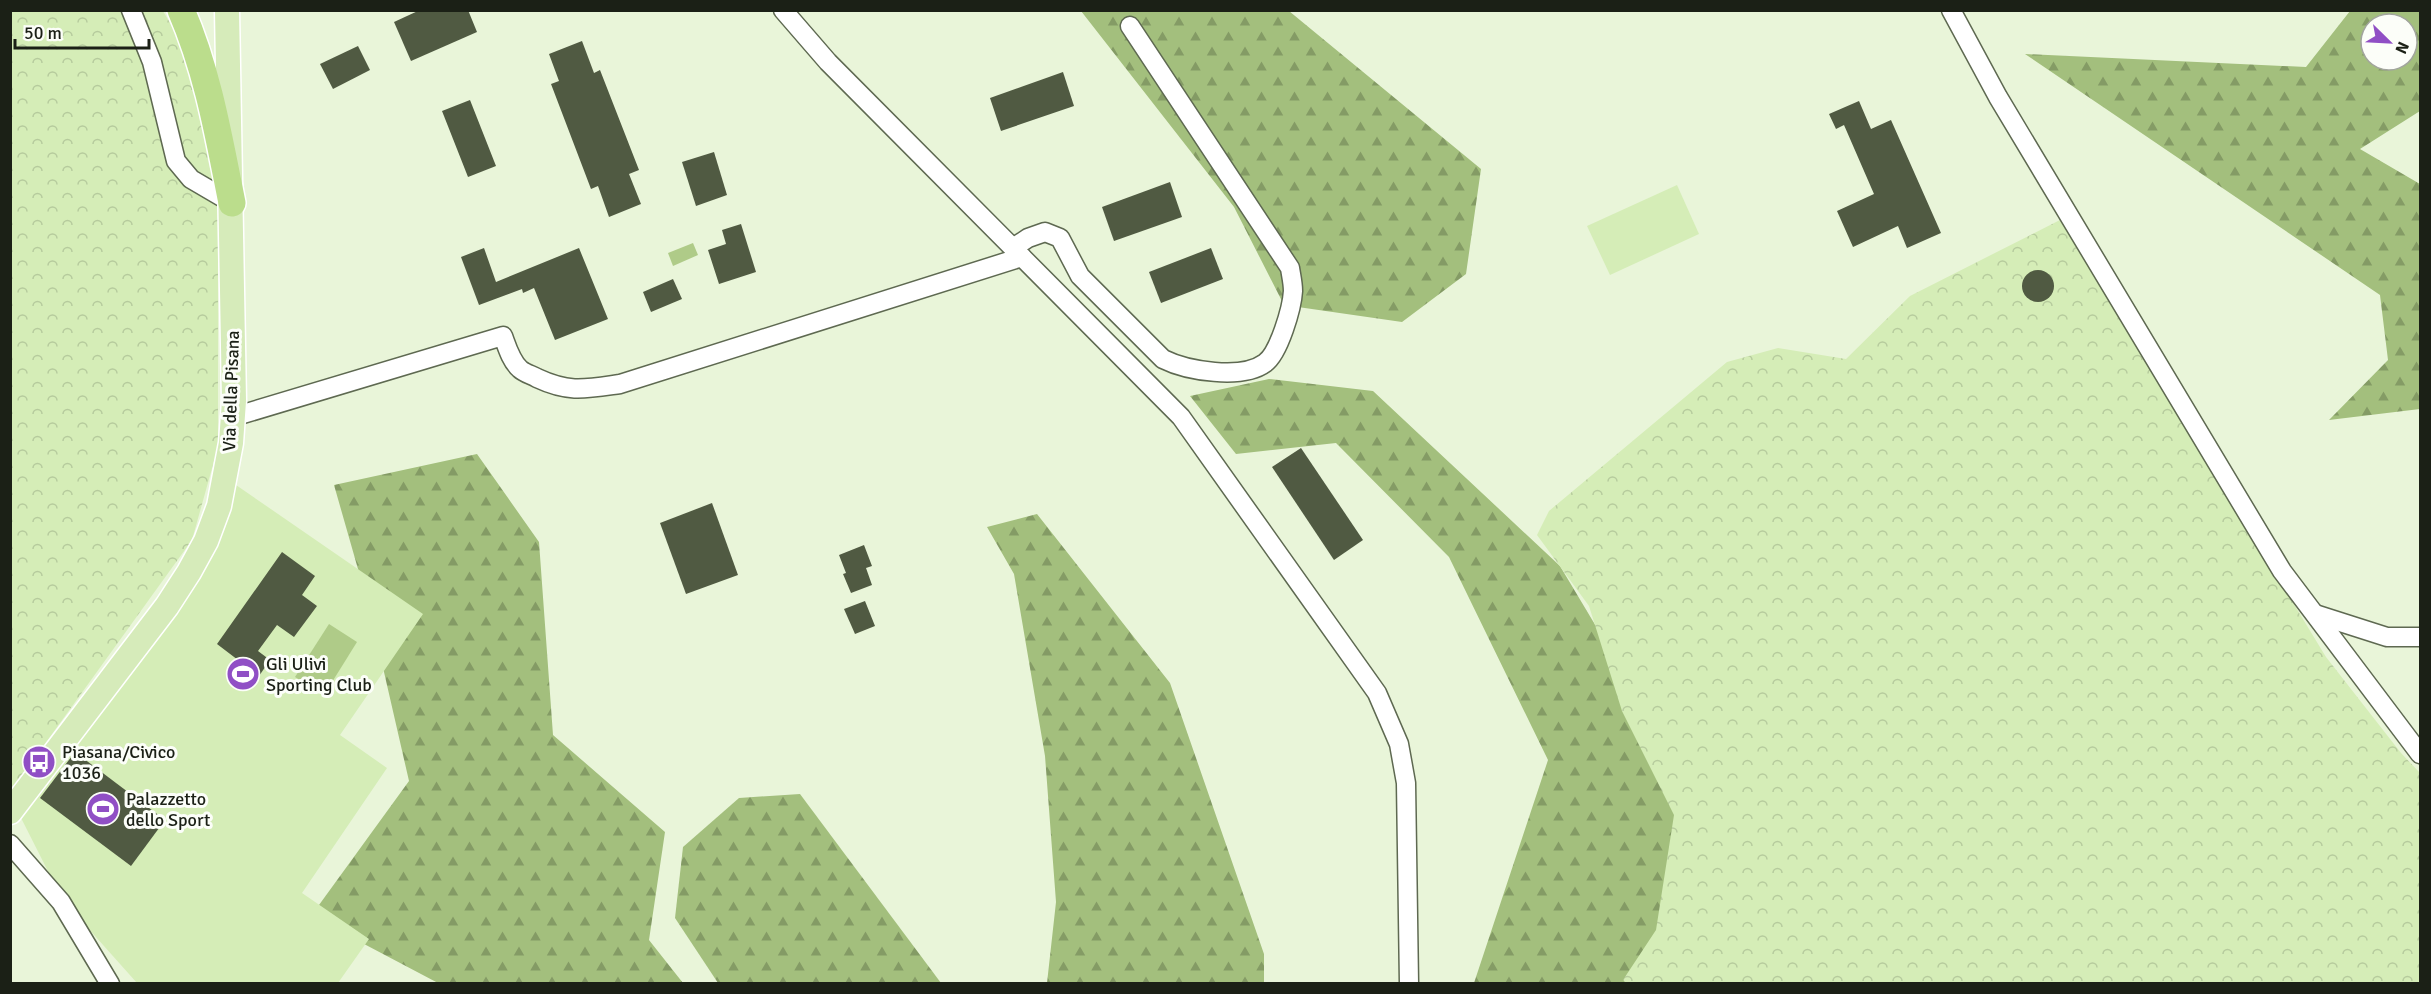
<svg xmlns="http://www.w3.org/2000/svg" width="2431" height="994" font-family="Signika,sans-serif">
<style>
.forest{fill:url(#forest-firs);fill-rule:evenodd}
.park{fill:url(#park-crowns)}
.pitch{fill:#d5edb7}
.water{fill:#afcb88}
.building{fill:#505a42}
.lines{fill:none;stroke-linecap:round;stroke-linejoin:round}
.minor-casing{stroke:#5e6951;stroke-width:21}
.major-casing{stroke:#fff;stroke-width:27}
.highway-casing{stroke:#fff;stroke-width:30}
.minor{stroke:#fff;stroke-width:18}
.major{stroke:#d6ebba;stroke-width:24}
.highway{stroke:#bbdd8c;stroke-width:27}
.labels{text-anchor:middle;stroke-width:6;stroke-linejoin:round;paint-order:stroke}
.street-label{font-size:18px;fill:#1b2016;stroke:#fcfef9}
.poi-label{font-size:18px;fill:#1b2016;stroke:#fcfef9;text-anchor:start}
</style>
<defs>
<pattern id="forest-firs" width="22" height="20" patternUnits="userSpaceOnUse" patternTransform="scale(1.5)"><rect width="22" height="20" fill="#a3bf7d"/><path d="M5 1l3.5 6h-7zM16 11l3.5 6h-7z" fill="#849b65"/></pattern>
<pattern id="park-crowns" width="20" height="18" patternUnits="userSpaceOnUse" patternTransform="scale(1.5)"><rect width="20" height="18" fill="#d5edb7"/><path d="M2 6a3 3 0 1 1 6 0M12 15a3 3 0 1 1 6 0" fill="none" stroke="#b6cb9d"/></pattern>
</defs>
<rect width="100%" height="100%" fill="#e9f5d9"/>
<g class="forest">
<path d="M1081,11H1289L1481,169L1466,274L1402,322L1284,305L1234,207Z"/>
<path d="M2350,11H2420V111L2360,149L2420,184V409L2329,420L2388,360L2380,295L2025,54L2306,67ZM2371,24H2407V60H2371Z"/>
<path d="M1269,379L1373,391L1560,566L1692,787L1707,983H1474L1548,760L1449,557L1336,443L1236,454L1190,396Z"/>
<path d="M477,454L539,542L553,735L665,832L649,940L683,983H438L311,916L409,781L370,611L334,485Z"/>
<path d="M1037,514L1170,683L1264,954V983H1047L1056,902L1045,756L1014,574L987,527Z"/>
<path d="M800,794L941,983H718L675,918L683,847L739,798Z"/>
</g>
<g class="park">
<path d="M11,11H163L190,57L218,192V447L192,540L11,791Z"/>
<path d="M2060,220L2326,657L2401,753L2420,773V983H1626L1623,980L1656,930L1674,815L1622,711L1589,606L1537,535L1549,511L1727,362L1778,348L1846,359L1910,296Z"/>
</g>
<g class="pitch">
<path d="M1677,185L1699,234L1610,275L1587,226Z"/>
<path d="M236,485L423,614L340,735L387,768L302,893L369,939L338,983H137L62,899L15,806Z"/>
</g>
<g class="water">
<path d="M693,243L698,255L673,266L668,253Z"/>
<path d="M329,624L357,642L324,695L295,677Z"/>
</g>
<g class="building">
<path d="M420,10H468L477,32L411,61L394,22Z"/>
<path d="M582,41L594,73L600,70L639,170L629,174L641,204L609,217L598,186L591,189L551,84L559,81L549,54Z"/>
<path d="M358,46L370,70L333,89L320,64Z"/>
<path d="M1063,72L1074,106L1001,131L990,98Z"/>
<path d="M470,100L496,166L468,177L442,111Z"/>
<path d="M1859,101L1871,129L1891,120L1941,233L1907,248L1898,226L1853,247L1837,211L1874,194L1844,125L1836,129L1829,114Z"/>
<path d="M714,152L727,195L696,206L682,162Z"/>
<path d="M1170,182L1182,217L1114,241L1102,207Z"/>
<path d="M741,224L756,272L719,284L708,250L726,244L722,230Z"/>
<path d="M484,248L496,282L579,248L608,319L555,340L534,288L523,293L522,289L479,305L461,257Z"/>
<path d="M1211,248L1223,279L1161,303L1149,272Z"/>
<circle cx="2038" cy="286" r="16"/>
<path d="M673,279L682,299L651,312L643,292Z"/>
<path d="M1301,448L1363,540L1334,560L1272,467Z"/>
<path d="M712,503L738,575L686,594L660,523Z"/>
<path d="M864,545L872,566L866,568L872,585L851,593L843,574L846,573L839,555Z"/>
<path d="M282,552L315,576L302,595L317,606L294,637L277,625L258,651L270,660L259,676L217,644Z"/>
<path d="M865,601L875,626L855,634L844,609Z"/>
<path d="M75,752L165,820L131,866L40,798Z"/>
</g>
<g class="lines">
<g class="minor-casing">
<g id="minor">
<path d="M131,10L152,62L176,161L191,179L232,203"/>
<path d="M783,10L828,62L1181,417L1377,693L1399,744L1406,783L1409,984"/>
<path d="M1951,10L1998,97L2282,571L2420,754"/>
<path d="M1013,248L1028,238L1045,232L1060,238L1080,276L1163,359C1187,371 1242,380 1265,363C1279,353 1292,308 1293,291C1293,283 1291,275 1290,268L1130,26"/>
<path d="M233,417L503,336C507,347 511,361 520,369C524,373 532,375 537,378C569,393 585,389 620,384L1022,257"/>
<path d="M2315,614L2387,637H2420"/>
<path d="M10,844L61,902L110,984"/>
</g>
</g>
<g class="major-casing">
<path id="major" d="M10,812L167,606L189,572L206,541L219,506L231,443L234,401L227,10"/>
</g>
<g class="highway-casing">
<path id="highway" d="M181,10C208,72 219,138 232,203"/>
</g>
<use href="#minor" class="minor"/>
<use href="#major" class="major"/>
<use href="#highway" class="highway"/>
</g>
<defs>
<g id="stadium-disc" transform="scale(1.725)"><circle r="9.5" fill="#904fc5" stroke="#fcfef9"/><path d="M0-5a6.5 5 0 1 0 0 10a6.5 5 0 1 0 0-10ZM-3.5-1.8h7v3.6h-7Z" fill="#fff"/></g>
<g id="bus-disc" transform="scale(1.725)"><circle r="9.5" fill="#904fc5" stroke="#fcfef9"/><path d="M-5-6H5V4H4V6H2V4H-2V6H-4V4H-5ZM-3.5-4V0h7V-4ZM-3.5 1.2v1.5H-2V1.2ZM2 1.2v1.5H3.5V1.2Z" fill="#fff"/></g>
</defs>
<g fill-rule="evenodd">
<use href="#stadium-disc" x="243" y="674"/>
<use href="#bus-disc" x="39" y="762"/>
<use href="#stadium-disc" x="103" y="809"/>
</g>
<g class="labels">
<g class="street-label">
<text transform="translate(231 391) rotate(-88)" y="6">Via della Pisana</text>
</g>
<g class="poi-label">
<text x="266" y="670">Gli Ulivi<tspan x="266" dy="21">Sporting Club</tspan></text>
<text x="62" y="758">Piasana/Civico<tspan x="62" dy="21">1036</tspan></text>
<text x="126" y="805">Palazzetto<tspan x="126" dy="21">dello Sport</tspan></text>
</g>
</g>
<rect width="2431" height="994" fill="none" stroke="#1b2016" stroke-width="24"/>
<g transform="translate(2389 42) rotate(114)"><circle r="28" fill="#fcfef9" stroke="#a2a59e" stroke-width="1.5"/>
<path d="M0-4.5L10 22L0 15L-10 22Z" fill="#904fc5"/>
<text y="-9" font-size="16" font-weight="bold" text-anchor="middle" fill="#1b2016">N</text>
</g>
<path d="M15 39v9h134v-9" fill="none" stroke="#1b2016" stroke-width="3"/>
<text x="24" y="39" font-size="18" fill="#1b2016" stroke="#fcfef9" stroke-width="4.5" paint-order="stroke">50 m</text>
</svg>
